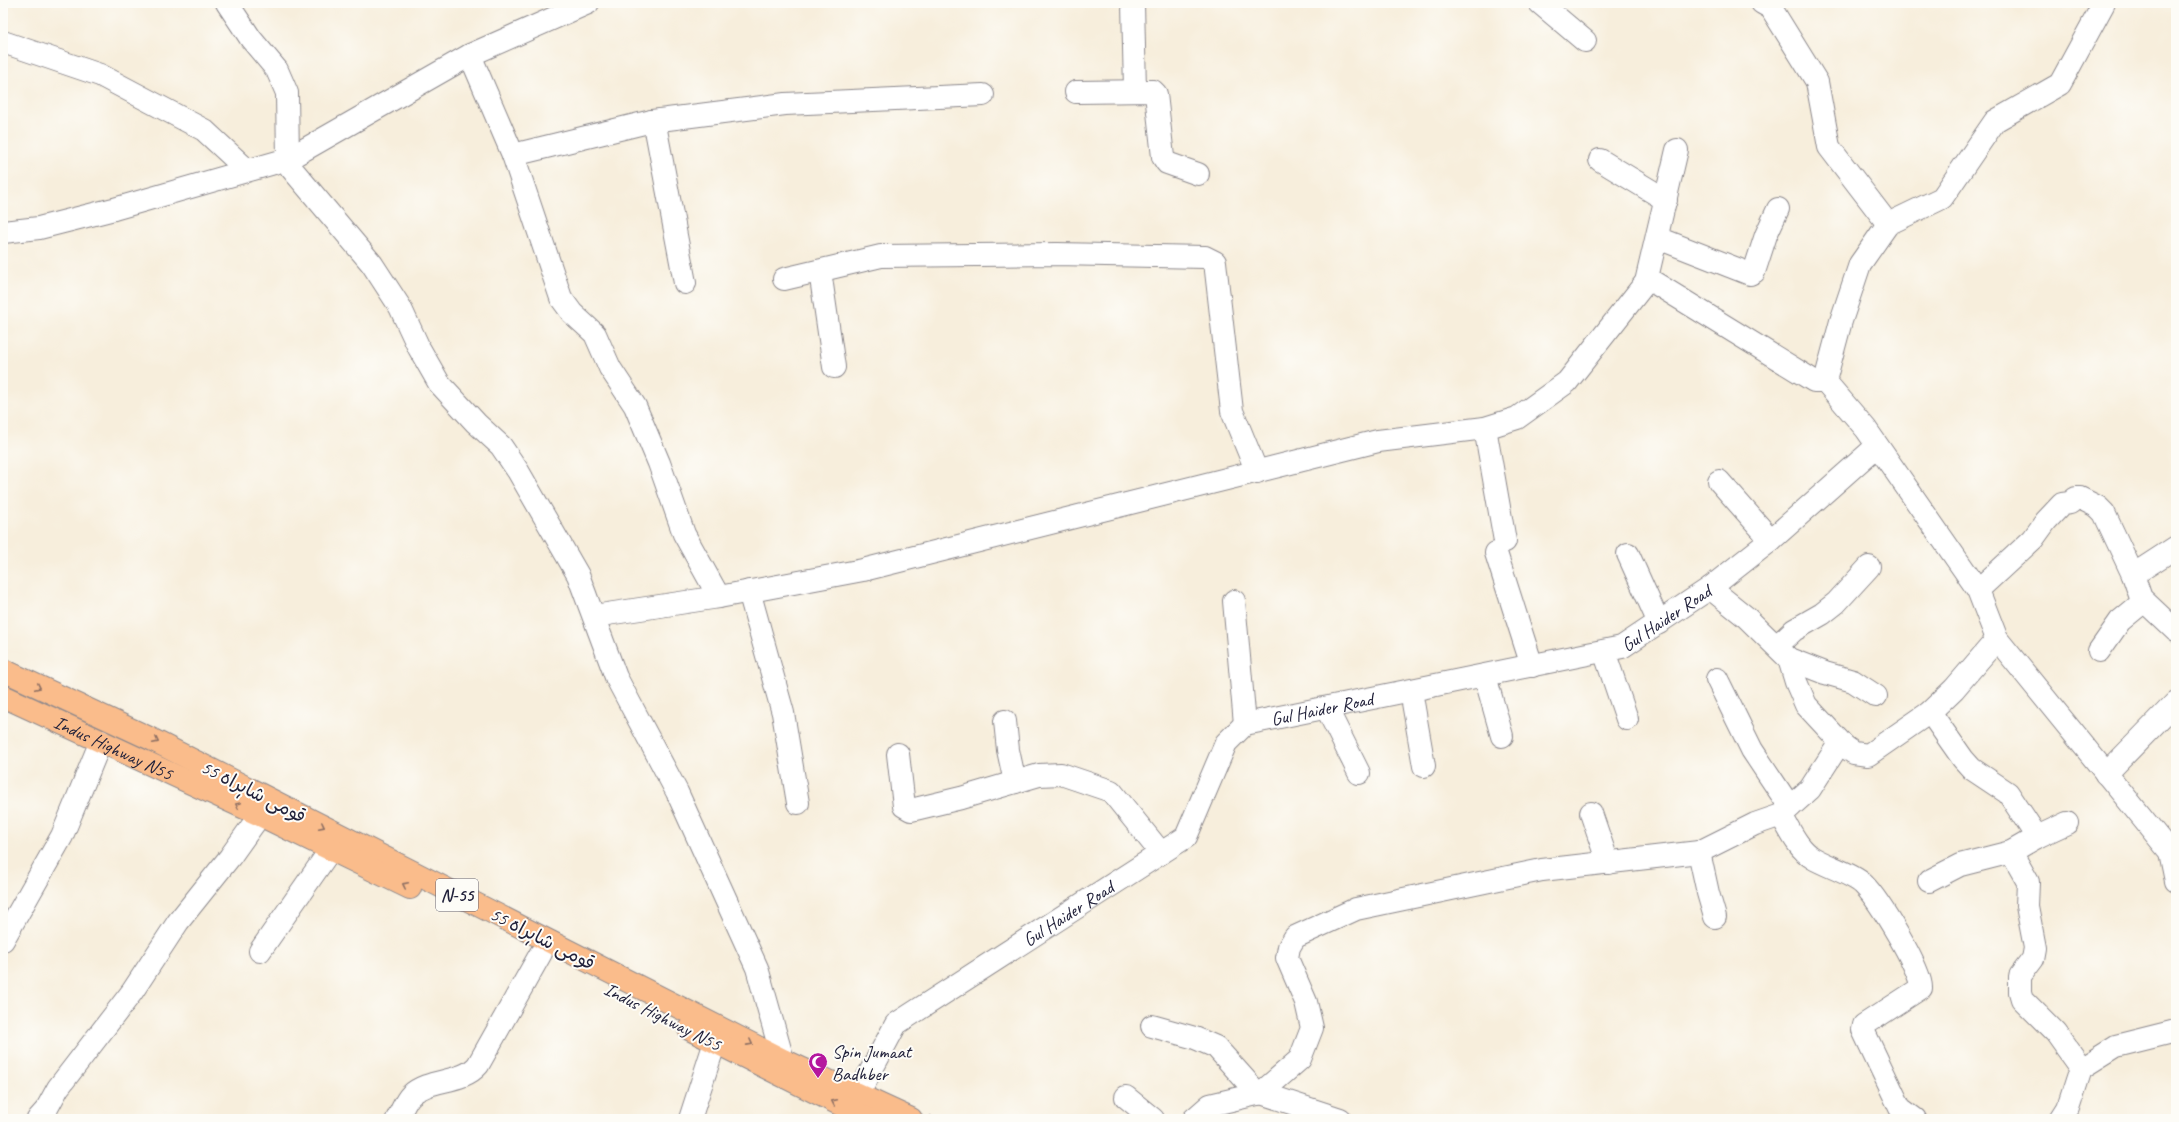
<svg xmlns="http://www.w3.org/2000/svg" width="2179" height="1122" font-family="Caveat,'Playpen Sans Arabic',sans-serif">
<style>
.lines{fill:none;stroke-linecap:round;stroke-linejoin:round}
.minor-casing{stroke:#8c888c;stroke-width:24}
.highway-casing{stroke:#8c888c;stroke-width:24}
.path{stroke:#8c888c;stroke-width:2.5;stroke-dasharray:1 3;stroke-linecap:butt}
.minor{stroke:#fff;stroke-width:22}
.highway{stroke:#fabc8b;stroke-width:22}
.oneway{stroke:#8e6f63}
.labels{text-anchor:middle;stroke-width:4;stroke-linejoin:round;paint-order:stroke}
.shield{fill:#fdfcf7;stroke:#646373;stroke-width:1}
.shield-label{font-size:18px;font-weight:bold;fill:#22223b}
.street-label{font-size:19px;fill:#22223b;stroke:#fdfcf7}
.poi-label{font-size:19px;fill:#22223b;stroke:#fdfcf7;text-anchor:start}
</style>
<rect width="100%" height="100%" fill="#fdfcf7"/>
<filter id="ink" filterUnits="userSpaceOnUse"><feTurbulence type="fractalNoise" baseFrequency=".025" numOctaves="2"/><feDisplacementMap in="SourceGraphic" scale="8" xChannelSelector="R" yChannelSelector="G"/><feConvolveMatrix kernelMatrix="1 2 1 2 8 2 1 2 1" color-interpolation-filters="sRGB"/></filter>
<filter id="wash" filterUnits="userSpaceOnUse"><feTurbulence type="fractalNoise" baseFrequency=".012" numOctaves="4" result="noise"/><feDisplacementMap in="SourceGraphic" scale="16" xChannelSelector="R" yChannelSelector="G"/><feGaussianBlur stdDeviation="0.9" result="paint"/><feColorMatrix in="noise" values="0 0 0 0 0 0 0 0 0 0 0 0 0 0 0 0 0 1.4 0 .05"/><feComposite in="paint" operator="in"/></filter>
<g filter="url(#wash)">
<rect width="100%" height="100%" fill="#f7eedc"/>
</g>
<g filter="url(#ink)">
<g class="lines">
<g class="minor-casing">
<g id="minor">
<path d="M227,3L251,39L277,70L287,93L288,159L291,168L372,264L400,307L419,348L439,383L476,423L501,446L518,471L578,575L616,677L677,792L757,968L783,1060"/>
<path d="M1133,3L1135,90"/>
<path d="M1540,3L1585,41"/>
<path d="M1762,3L1771,8L1817,82L1829,147L1888,224"/>
<path d="M2104,3L2060,84L1995,121L1942,198L1888,224L1860,264L1841,321L1825,381L1866,429L1978,590L1997,639L2170,852L2176,881"/>
<path d="M3,42L100,75L204,130L247,170"/>
<path d="M470,55L513,155L561,298L572,313L595,334L610,368L635,406L659,463L684,534L719,597"/>
<path d="M1076,92L1153,91L1156,94L1163,157L1167,163L1198,174"/>
<path d="M652,121L785,104L983,95"/>
<path d="M513,155L652,121L656,130L685,283"/>
<path d="M1600,160L1666,200"/>
<path d="M3,232L39,228L114,209L288,159L470,55L588,3"/>
<path d="M1658,238L1750,274L1754,272L1766,235L1778,209"/>
<path d="M820,271L834,367"/>
<path d="M784,279L881,256L1057,254L1205,257L1215,262L1232,411L1257,472"/>
<path d="M1646,282L1677,150"/>
<path d="M1485,428L1505,541"/>
<path d="M1719,481L1771,540"/>
<path d="M1496,553L1532,666"/>
<path d="M1628,554L1659,623"/>
<path d="M2133,575L2176,547"/>
<path d="M1710,588L1746,617L1789,659L1825,673L1853,681L1876,696"/>
<path d="M1978,590L2033,539L2046,521L2062,504L2070,503L2076,498H2080L2098,507L2104,513L2133,575L2141,598L2176,631"/>
<path d="M749,591L783,713L798,803"/>
<path d="M1234,601L1245,724"/>
<path d="M594,616L719,597L863,570L1378,441L1485,428L1517,418L1567,382L1646,282L1655,283L1814,381H1825"/>
<path d="M1777,646L1794,630L1822,614L1836,603L1869,567"/>
<path d="M1604,651L1627,719"/>
<path d="M2099,651L2120,621L2143,602"/>
<path d="M1789,659L1796,682L1806,705L1845,747"/>
<path d="M1485,676L1502,736"/>
<path d="M1717,679L1752,750L1790,807"/>
<path d="M1411,691L1424,766"/>
<path d="M1327,709L1359,773"/>
<path d="M1930,712L1963,759L1972,769L2008,793L2037,837"/>
<path d="M1005,721L1008,750L1015,782"/>
<path d="M898,754L904,806L911,810L961,798L1039,775L1061,774L1111,791L1161,853"/>
<path d="M2106,774L2176,702"/>
<path d="M1591,813L1608,863"/>
<path d="M1781,815C1790,830 1798,849 1813,858C1826,866 1855,875 1864,885C1878,899 1922,970 1921,988L1864,1025L1863,1030L1900,1108L1915,1119"/>
<path d="M1699,852L1708,893L1715,917"/>
<path d="M2011,852L2028,882L2027,906L2035,948L2033,959L2020,976V992L2022,999L2056,1033L2081,1068"/>
<path d="M1929,881L1960,865L2011,852L2037,837L2067,823"/>
<path d="M3,940L62,836L101,741"/>
<path d="M260,951L331,849"/>
<path d="M1152,1026L1195,1038L1216,1047L1258,1094"/>
<path d="M1261,1093L1340,1119"/>
<path id="s1" d="M858,1095L896,1024L1186,837L1226,743L1245,724L1622,647L1710,588L1771,540L1877,446"/>
<path d="M1126,1097L1153,1119"/>
<path d="M38,1119L46,1110L58,1088L132,992L178,922L230,857L260,815"/>
<path d="M397,1119C401,1112 405,1101 411,1095C429,1078 462,1084 478,1065L541,953"/>
<path d="M690,1119L715,1042"/>
<path d="M1194,1119L1210,1105L1261,1093L1300,1059L1312,1028L1306,1002L1287,958L1289,947L1295,937L1356,909L1542,870L1699,852L1755,824L1781,815L1810,789L1837,747H1845L1854,753L1868,755L1930,712L1954,689L1997,639"/>
<path d="M2061,1119L2068,1108L2081,1068L2116,1046L2176,1031"/>
</g>
</g>
<g class="highway-casing">
<g id="highway">
<path d="M3,670L147,737L783,1060L911,1119"/>
<path id="s2" d="M3,696L260,815L410,888"/>
<path d="M689,1029L869,1119"/>
</g>
</g>
<path class="path" d="M930,1116L937,1119"/>
<use href="#minor" class="minor"/>
<use href="#highway" class="highway"/>
</g>
<defs><path id="oneway-chevron" d="M-2-3.5L2.5 0L-2 3.5" fill="none" stroke-width="1.6" stroke-linecap="round" stroke-linejoin="round"/></defs>
<g class="oneway">
<use href="#oneway-chevron" transform="translate(38 687) rotate(25)"/>
<use href="#oneway-chevron" transform="translate(156 741) rotate(27)"/>
<use href="#oneway-chevron" transform="translate(238 805) rotate(-155)"/>
<use href="#oneway-chevron" transform="translate(322 826) rotate(27)"/>
<use href="#oneway-chevron" transform="translate(405 885) rotate(-154)"/>
<use href="#oneway-chevron" transform="translate(750 1043) rotate(28)"/>
<use href="#oneway-chevron" transform="translate(834 1102) rotate(-154)"/>
</g>
</g>
<defs>
<g id="mosque-pin" transform="scale(1)"><path d="M0 17L-7.5 6A9.5 9.5 0 1 1 7.5 6Z" fill="#b5179e" stroke="#fdfcf7"/><path d="M3.5-4.9A6 6 0 1 0 3.5 4.9A5 5 0 1 1 3.5-4.9Z" fill="#fff"/></g>
</defs>
<g fill-rule="evenodd">
<use href="#mosque-pin" x="818" y="1062"/>
</g>
<g class="labels">
<rect class="shield" x="436" y="879" width="42" height="32" rx="3"/>
<g class="shield-label">
<text x="457" y="901">N-55</text>
</g>
<g class="street-label">
<text dy="7" stroke="none"><textPath href="#s1" startOffset="992">Gul Haider Road</textPath></text>
<text dy="7" stroke="none"><textPath href="#s1" startOffset="633">Gul Haider Road</textPath></text>
<text dy="7" stroke="none"><textPath href="#s2" startOffset="122">Indus Highway N55</textPath></text>
<text transform="translate(254 791) rotate(27)" y="7">قومی شاہراہ 55</text>
<text dy="7" stroke="none"><textPath href="#s1" startOffset="285">Gul Haider Road</textPath></text>
<text transform="translate(543 938) rotate(27)" y="7">قومی شاہراہ 55</text>
<text transform="translate(663 1016) rotate(27)" y="7">Indus Highway N55</text>
</g>
<g class="poi-label">
<text x="832" y="1058">Spin Jumaat<tspan x="832" dy="22">Badhber</tspan></text>
</g>
</g>
<rect width="2179" height="1122" fill="none" stroke="#fdfcf7" stroke-width="16"/>
</svg>
